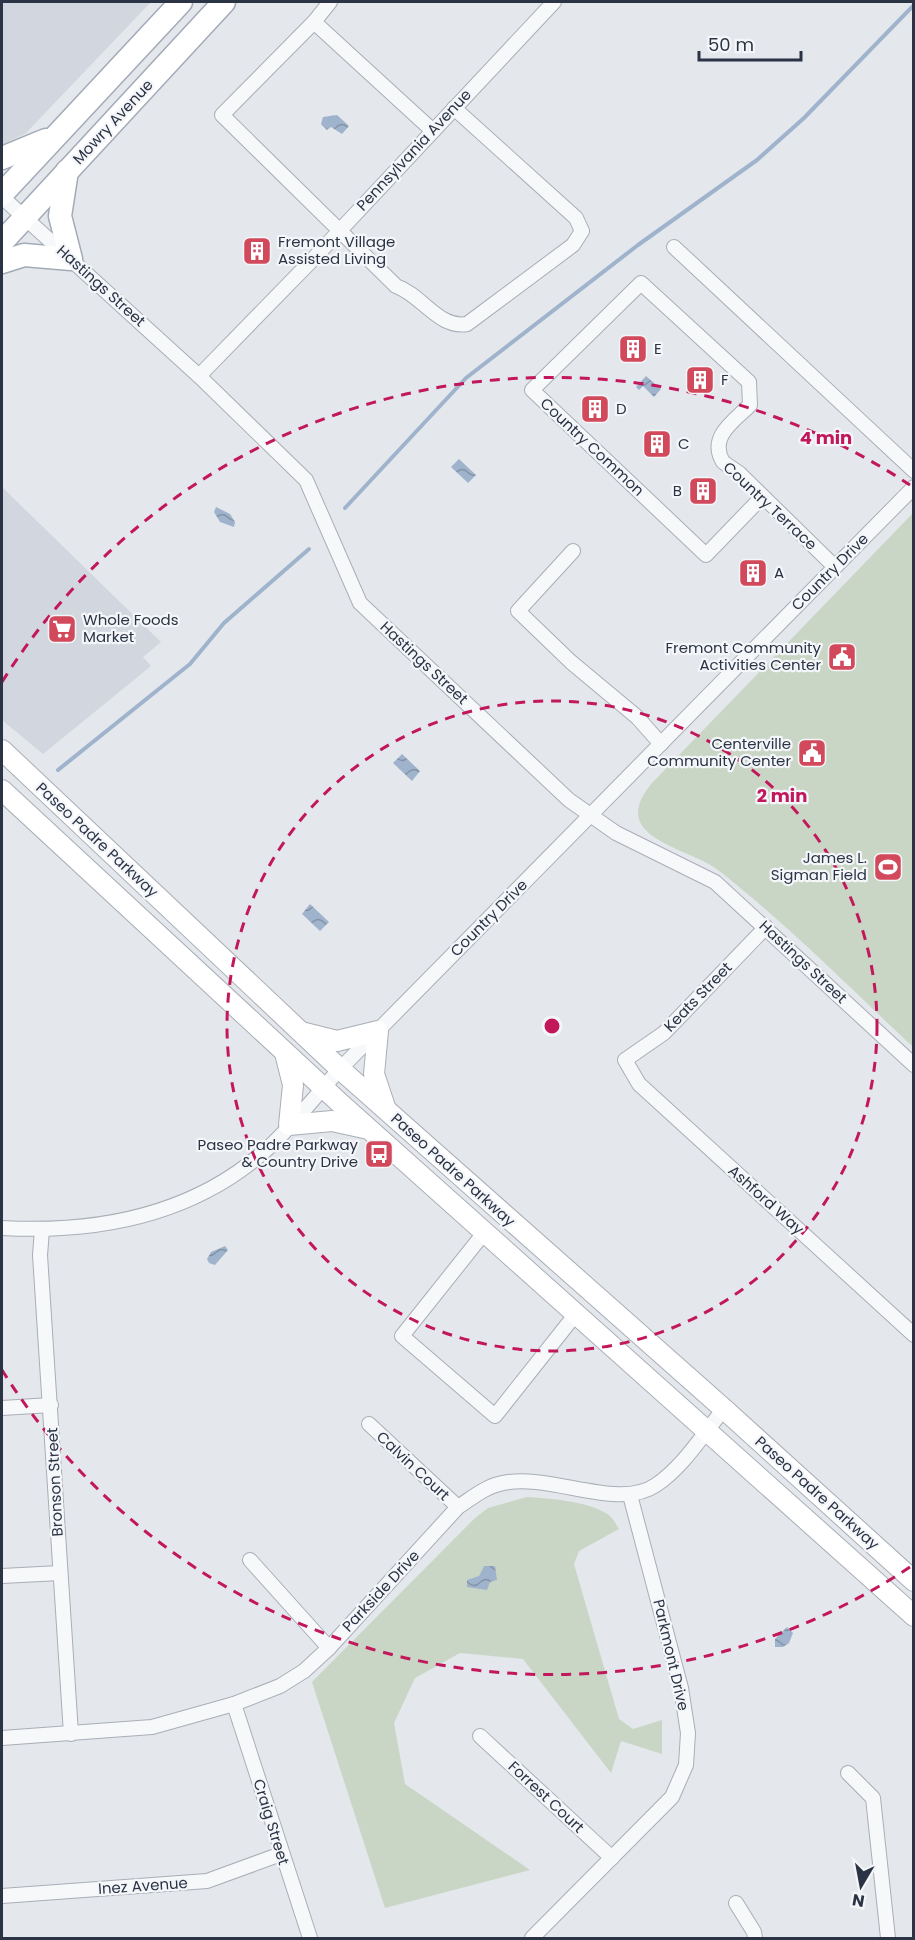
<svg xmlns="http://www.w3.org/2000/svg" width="915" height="1940" font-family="Poppins,sans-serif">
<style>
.built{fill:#d2d6de}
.park{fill:#c9d6c5}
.water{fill:url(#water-waves)}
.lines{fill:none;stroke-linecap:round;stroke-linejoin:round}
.stream{stroke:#9fb4cc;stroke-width:4}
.street-casing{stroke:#a9aeb7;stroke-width:16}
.secondary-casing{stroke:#a9aeb7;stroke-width:22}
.primary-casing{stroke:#a3abb8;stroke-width:25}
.street{stroke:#f7f8fa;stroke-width:14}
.secondary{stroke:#fff;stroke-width:20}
.primary{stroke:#fff;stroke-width:22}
.ring{fill:none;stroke:#c2185b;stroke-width:3;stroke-dasharray:10 8}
.labels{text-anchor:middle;stroke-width:4.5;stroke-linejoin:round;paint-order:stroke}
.street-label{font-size:15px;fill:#2b3445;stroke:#f4f6f9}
.poi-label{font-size:15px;fill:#2b3445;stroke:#f4f6f9;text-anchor:start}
.centre{fill:#c2185b;stroke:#f4f6f9;stroke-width:3}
.ring-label{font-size:18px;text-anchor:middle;font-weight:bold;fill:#c2185b;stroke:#f4f6f9;stroke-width:4.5;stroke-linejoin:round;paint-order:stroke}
</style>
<defs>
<pattern id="water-waves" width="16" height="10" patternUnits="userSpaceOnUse" patternTransform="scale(1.5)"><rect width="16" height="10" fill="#9fb4cc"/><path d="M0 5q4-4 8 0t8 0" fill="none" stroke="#8293a7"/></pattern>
</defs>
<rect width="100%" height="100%" fill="#e4e7ec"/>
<g class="built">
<path d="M2,2H151L25,134L2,144Z"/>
<path d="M2,487L161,642L143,657L151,666L43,754L2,720Z"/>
</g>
<g class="park">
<path d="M913,513V1047C849,987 787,924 718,870C697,854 653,845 641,824C633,809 643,794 652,783Z"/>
<path d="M527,1497C548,1498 596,1502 611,1517C614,1520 617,1526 619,1529L579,1551L574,1564L619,1719L633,1729L662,1720V1754L621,1741L611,1773L523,1659L460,1653L415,1678L394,1723L405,1784L530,1870L385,1908L312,1682L475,1518L488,1508Z"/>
</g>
<g class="water">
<path d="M337,115L349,126L342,134L331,127L327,130L321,124L323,117Z"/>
<path d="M646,376L661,389L654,397L643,386L639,390L636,387Z"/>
<path d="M459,459L476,475L468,483L451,467Z"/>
<path d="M216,507L230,514L235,522L234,527L220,522L214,512Z"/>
<path d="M402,754L420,771L412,781L393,763Z"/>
<path d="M310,904L329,922L320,931L302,914Z"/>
<path d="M225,1246L228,1250L215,1265L209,1263L207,1259L211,1252Z"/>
<path d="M484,1566H495L497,1580L490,1582L487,1590L467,1587V1580L479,1576Z"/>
<path d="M787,1627L793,1633L789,1643L783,1647H775V1639Z"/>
</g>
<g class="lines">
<g class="stream">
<path d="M345,508L466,378L638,245L757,160L804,118L914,5"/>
<path d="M58,770L190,664L224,623L309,549"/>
</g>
<g class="street-casing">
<g id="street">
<path d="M330,2L314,22L222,115L396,286C423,296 439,329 467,324L573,245L582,231L576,218L454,108"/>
<path d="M314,22L433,131"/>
<path d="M2,197L199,376L306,480L360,603L569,800L616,833L715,882L914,1065"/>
<path d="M674,247L914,471"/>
<path d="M199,376L316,256L554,2"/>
<path d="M762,497L706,555L532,390L641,283L749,382L750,405C734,421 708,437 723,462L739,473L835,567"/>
<path d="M573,551L518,611L571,662L637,717L661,744"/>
<path d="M766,927L664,1033L625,1060L639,1084L914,1335"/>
<path d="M2,1228C94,1233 186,1217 259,1156C289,1131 314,1097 340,1069L914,487"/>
<path d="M42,1230L40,1255L71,1734"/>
<path d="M484,1233L402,1336L495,1416L575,1315"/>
<path d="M2,1408L51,1405"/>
<path d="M369,1424L458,1507"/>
<path d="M250,1560L329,1648"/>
<path d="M2,1576L60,1573"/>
<path d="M234,1704L310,1938"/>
<path d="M480,1736L612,1858"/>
<path d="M2,1738L152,1727L234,1704L280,1686L304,1671L329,1648L458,1507C472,1498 486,1486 503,1483C551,1473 618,1511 656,1485C684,1466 703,1434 724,1409"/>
<path d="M848,1773L873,1798L888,1938"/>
<path d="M2,1896L207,1881L281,1854"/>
<path d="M736,1903L754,1932L755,1938"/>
<path d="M532,1938L672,1797L686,1765L688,1733L681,1688L630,1495"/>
</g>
</g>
<g class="secondary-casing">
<g id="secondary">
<path d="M2,750L340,1069L724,1409L914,1581"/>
<path d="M2,790L341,1104L914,1616"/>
<path d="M305,1033L337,1041L378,1031L374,1074L385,1107"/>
<path d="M285,1053L293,1085L289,1125L332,1121L364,1128"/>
</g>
</g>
<g class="primary-casing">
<g id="primary">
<path d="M2,158L46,140"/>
<path d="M2,194L181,2"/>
<path d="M2,242L224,2"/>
<path d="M2,262L24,255L71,259L60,216L67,171"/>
</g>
</g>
<use href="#street" class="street"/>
<use href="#secondary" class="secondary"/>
<use href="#primary" class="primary"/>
</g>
<g class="ring">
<circle cx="552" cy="1026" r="325"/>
<path d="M910 1567A649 649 0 0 1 2 1370M2 682A649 649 0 0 1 910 485"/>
</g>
<defs>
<g id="building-square" transform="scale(1.5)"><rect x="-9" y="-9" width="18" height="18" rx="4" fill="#d1495b" stroke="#f4f6f9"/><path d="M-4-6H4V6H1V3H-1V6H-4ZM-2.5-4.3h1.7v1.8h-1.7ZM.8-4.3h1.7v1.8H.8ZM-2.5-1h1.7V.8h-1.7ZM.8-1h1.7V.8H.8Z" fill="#fff"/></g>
<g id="supermarket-square" transform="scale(1.5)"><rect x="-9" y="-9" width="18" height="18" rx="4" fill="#d1495b" stroke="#f4f6f9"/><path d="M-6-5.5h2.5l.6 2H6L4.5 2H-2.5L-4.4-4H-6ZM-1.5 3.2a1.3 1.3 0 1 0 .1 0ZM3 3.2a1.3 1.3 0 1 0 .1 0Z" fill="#fff"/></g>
<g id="civic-square" transform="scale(1.5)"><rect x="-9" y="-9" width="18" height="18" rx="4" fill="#d1495b" stroke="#f4f6f9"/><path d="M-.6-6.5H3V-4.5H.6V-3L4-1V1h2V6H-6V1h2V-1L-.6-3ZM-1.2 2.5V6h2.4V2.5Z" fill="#fff"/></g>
<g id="stadium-square" transform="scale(1.5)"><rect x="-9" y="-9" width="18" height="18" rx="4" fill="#d1495b" stroke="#f4f6f9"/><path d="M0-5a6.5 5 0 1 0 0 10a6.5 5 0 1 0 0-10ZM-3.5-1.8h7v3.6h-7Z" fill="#fff"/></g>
<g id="bus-square" transform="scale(1.5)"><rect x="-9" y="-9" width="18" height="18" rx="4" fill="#d1495b" stroke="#f4f6f9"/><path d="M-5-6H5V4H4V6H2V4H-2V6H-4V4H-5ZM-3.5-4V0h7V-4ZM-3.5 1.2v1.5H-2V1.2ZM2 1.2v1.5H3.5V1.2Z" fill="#fff"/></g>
</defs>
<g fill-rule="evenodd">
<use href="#building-square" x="257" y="251"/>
<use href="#building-square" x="633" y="349"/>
<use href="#building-square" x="700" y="380"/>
<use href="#building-square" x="595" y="409"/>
<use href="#building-square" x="657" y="444"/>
<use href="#building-square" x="703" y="491"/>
<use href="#building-square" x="753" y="573"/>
<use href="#supermarket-square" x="62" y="629"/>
<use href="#civic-square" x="842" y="657"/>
<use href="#civic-square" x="812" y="753"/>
<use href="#stadium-square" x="888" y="867"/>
<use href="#bus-square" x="379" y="1154"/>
</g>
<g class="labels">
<g class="street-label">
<text transform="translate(113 122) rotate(-47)" y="5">Mowry Avenue</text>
<text transform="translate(414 150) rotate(-47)" y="5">Pennsylvania Avenue</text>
<text transform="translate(101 286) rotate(42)" y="5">Hastings Street</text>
<text transform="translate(592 447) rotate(43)" y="5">Country Common</text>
<text transform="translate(770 506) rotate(43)" y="5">Country Terrace</text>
<text transform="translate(830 572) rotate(-45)" y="5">Country Drive</text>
<text transform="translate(424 663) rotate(43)" y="5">Hastings Street</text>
<text transform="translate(97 840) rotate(43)" y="5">Paseo Padre Parkway</text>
<text transform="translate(489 918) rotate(-45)" y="5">Country Drive</text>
<text transform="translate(803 962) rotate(43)" y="5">Hastings Street</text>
<text transform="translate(698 997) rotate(-46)" y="5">Keats Street</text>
<text transform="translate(453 1170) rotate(42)" y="5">Paseo Padre Parkway</text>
<text transform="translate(766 1200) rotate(42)" y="5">Ashford Way</text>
<text transform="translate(413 1466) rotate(43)" y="5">Calvin Court</text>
<text transform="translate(55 1482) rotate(-93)" y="5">Bronson Street</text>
<text transform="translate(817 1493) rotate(42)" y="5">Paseo Padre Parkway</text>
<text transform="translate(381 1591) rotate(-47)" y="5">Parkside Drive</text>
<text transform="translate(671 1655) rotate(77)" y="5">Parkmont Drive</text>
<text transform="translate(546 1797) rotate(43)" y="5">Forrest Court</text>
<text transform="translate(271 1822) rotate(73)" y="5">Craig Street</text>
<text transform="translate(143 1886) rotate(-4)" y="5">Inez Avenue</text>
</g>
<g class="poi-label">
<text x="278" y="247">Fremont Village<tspan x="278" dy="17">Assisted Living</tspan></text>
<text x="654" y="354">E</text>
<text x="721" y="385">F</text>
<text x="616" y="414">D</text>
<text x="678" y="449">C</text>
<text x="682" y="496" text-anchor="end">B</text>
<text x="774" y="578">A</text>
<text x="83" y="625">Whole Foods<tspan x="83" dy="17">Market</tspan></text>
<text x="821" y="653" text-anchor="end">Fremont Community<tspan x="821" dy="17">Activities Center</tspan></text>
<text x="791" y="749" text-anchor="end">Centerville<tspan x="791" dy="17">Community Center</tspan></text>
<text x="867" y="863" text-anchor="end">James L.<tspan x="867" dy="17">Sigman Field</tspan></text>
<text x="358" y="1150" text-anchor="end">Paseo Padre Parkway<tspan x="358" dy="17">&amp; Country Drive</tspan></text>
</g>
</g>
<circle cx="552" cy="1026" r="9" class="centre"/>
<g class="ring-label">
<text x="826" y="444">4 min</text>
<text x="782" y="802">2 min</text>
</g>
<rect width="915" height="1940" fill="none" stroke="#2b3445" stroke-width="6"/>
<g transform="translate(861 1886) rotate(190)" stroke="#f4f6f9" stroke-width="4.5" paint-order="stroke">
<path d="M0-4.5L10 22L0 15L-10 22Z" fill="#2b3445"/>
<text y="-9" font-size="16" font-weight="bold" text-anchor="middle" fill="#2b3445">N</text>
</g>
<path d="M699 51v9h102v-9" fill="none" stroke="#2b3445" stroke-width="3"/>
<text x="708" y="51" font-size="18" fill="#2b3445" stroke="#f4f6f9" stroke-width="4.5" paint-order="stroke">50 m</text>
</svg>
